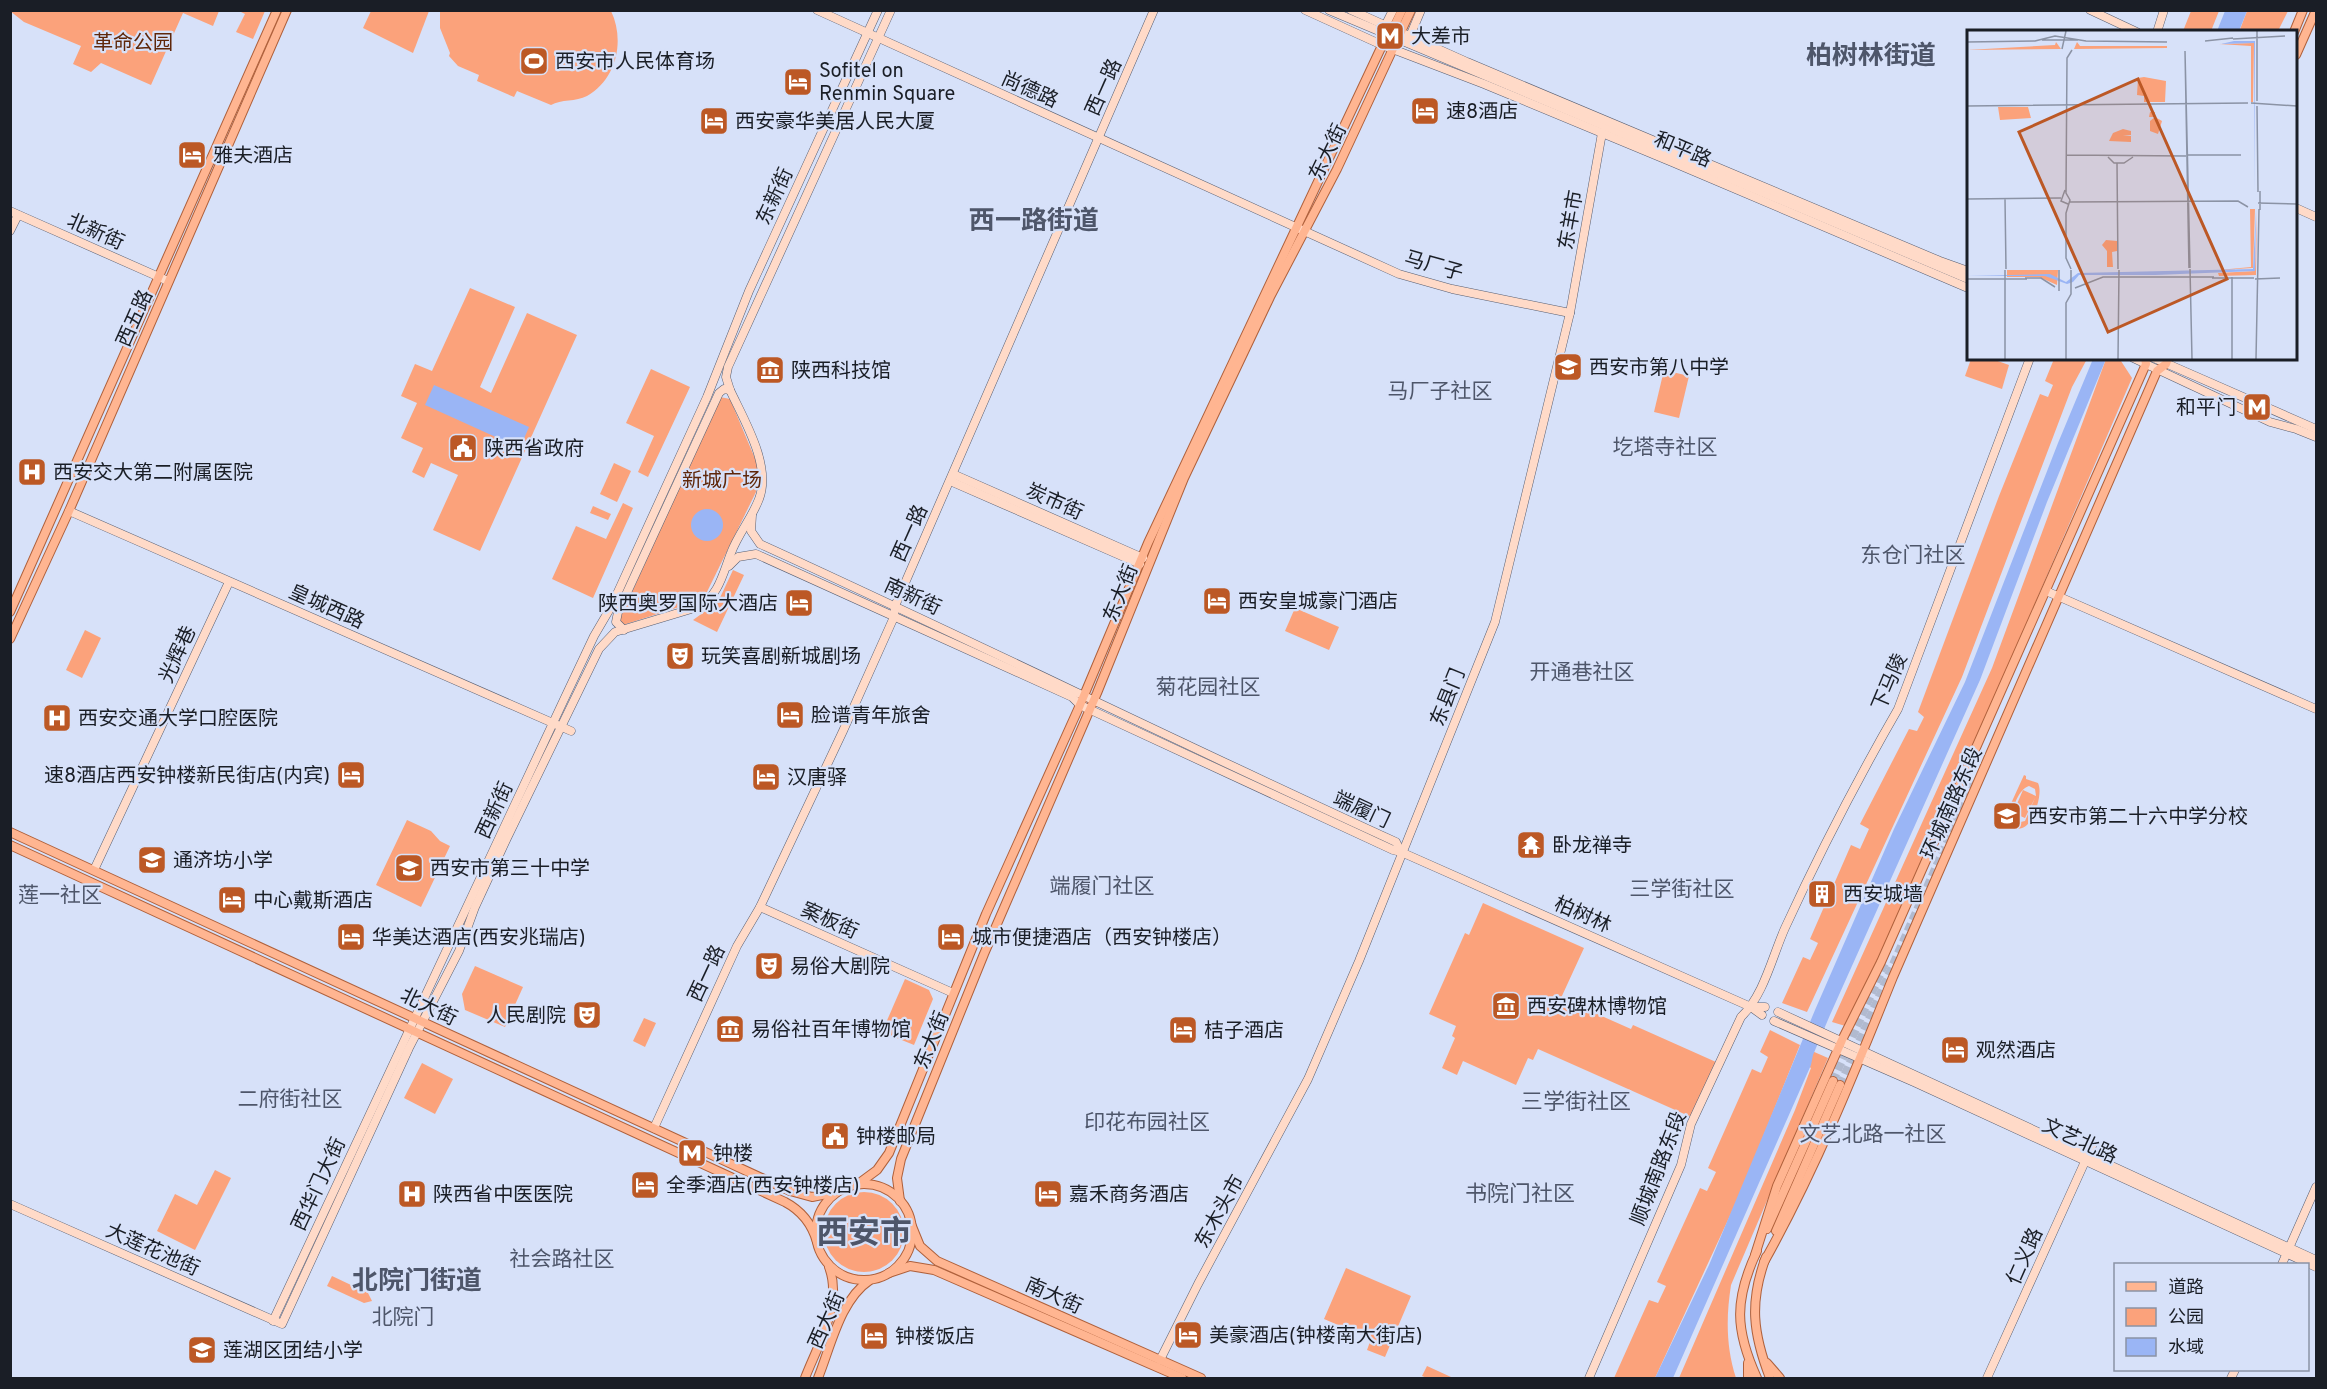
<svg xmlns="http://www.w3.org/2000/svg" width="2327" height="1389" font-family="Overpass,'Noto Sans SC',sans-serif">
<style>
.green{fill:#fba27b;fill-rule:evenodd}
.water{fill:#9ab5f5}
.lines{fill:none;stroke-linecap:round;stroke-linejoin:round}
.primary-tunnel{stroke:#b1bacf;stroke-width:8;stroke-dasharray:8 4;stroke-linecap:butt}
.secondary-casing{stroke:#565e72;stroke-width:9}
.primary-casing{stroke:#af603b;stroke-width:10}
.secondary{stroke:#ffdac8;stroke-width:8}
.primary{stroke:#ffb591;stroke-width:8}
.labels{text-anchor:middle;stroke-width:4.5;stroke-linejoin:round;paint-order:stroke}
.poi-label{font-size:20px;fill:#1a1e26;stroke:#d7e1f9;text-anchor:start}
.park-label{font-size:20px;fill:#5f270a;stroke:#d7e1f9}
.street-label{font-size:20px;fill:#1a1e26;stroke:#d7e1f9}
.neighbourhood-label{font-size:21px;fill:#4e566a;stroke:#d7e1f9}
.quarter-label{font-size:22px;fill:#4e566a;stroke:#d7e1f9}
.district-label{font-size:26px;font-weight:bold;fill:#4e566a;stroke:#d7e1f9}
.town-label{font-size:32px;font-weight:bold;fill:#4e566a;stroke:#d7e1f9}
.inset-road{fill:none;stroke:#8b93a5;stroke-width:1.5}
.view{fill:#bc5825;fill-opacity:0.15;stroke:#bc5825;stroke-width:3}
.inset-edge{fill:none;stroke:#1a1e26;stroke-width:3}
</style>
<rect width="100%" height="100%" fill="#d7e1f9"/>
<g class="green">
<path d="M10,11L11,10L219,11L213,26L183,13L151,85L101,63L91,72L73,64L81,46L24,22Z"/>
<path d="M239,11H265L253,39L236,32L245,14Z"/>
<path d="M371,11H429L413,53L363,28Z"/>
<path d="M440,11H611C625,40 617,79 587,96C576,102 561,99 551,105L517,91L514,97L477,81L479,75L458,66L449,56L450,53L440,28Z"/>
<path d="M2191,11H2219L2211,31H2183Z"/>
<path d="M2247,11H2288L2278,31L2239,32Z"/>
<path d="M470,288L515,307L480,387L491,393L527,313L577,335L480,551L433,530L458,475L431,463L424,478L412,472L423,448L401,438L417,403L401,396L415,364L432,371Z"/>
<path d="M1971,359H1992L2009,365L2002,389L1965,376Z"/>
<path d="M2054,359H2087L2072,387L1962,677L1807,1012L1782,1003L1803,957L1810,960L1818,943L1810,939L1851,845L1860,849L1869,829L1860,824L1909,729L1917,731L1924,717L1918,712L1999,496L2040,394L2048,397L2053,385L2045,381Z"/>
<path d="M2106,359L2121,361L2132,378L1852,1028L1832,1022L1992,668Z"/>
<path d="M651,369L690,387L648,477L638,472L654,436L626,423Z"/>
<path d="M1664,370L1689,376L1679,418L1654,412Z"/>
<path d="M720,397L730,399L759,468V483L756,492L705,596L698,601L623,625L618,623Z"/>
<path d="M614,463L631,471L617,502L600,494Z"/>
<path d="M623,503L633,508L593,598L552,579L576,526L606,539Z"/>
<path d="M593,506L611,514L608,520L590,513Z"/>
<path d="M733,570L744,575L717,632L693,620L718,602Z"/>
<path d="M1295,608L1339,627L1329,650L1285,631Z"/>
<path d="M85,630L101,638L82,678L66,670Z"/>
<path d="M2024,775L2026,776V779L2038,783C2043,793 2035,817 2027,825C2023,829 2018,829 2013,829L2003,821ZM2029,786L2035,789L2036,796L2023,790L2013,813L2025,818L2035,798L2025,821L2016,823L2012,818C2012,807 2019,789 2029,786Z"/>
<path d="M407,820L431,831L440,841L450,846L421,907L376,885Z"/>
<path d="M1483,903L1584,948L1561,998L1631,1029L1633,1025L1716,1062L1691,1117L1538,1049L1533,1060L1528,1058L1516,1085L1463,1061L1457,1075L1442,1068L1455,1038L1452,1036L1456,1026L1429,1014L1465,933L1469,935Z"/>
<path d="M475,966L523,987L505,1027L465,1010L462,994Z"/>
<path d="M905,979L929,990L933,999L914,1045L882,1032Z"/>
<path d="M644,1018L656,1023L645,1047L633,1041Z"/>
<path d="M1770,1030L1800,1045L1740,1194L1655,1378H1614L1649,1300L1658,1303L1666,1286L1657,1282L1700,1188L1707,1191L1716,1172L1708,1168L1752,1069L1761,1073L1768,1057L1760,1052Z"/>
<path d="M1812,1051L1828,1058L1731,1285C1726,1317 1726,1347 1736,1378H1679L1795,1110L1811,1068L1808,1066Z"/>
<path d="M422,1063L453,1079L435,1114L404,1098Z"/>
<path d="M215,1170L231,1178L195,1250L157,1231L175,1194L197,1205Z"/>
<circle cx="864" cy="1232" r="40"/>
<path d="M1346,1268L1411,1296L1385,1357L1367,1350L1371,1339L1324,1319Z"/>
<path d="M332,1276L368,1293L372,1301L364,1303L327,1286Z"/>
<path d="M1427,1366L1451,1377V1378H1427L1422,1376Z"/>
</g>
<g class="water">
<path d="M2225,11H2247L2239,31H2217Z"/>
<path d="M2093,359H2106L2047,502L1980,680L1830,1015L1813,1055L1811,1065L1673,1378H1655L1709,1265L1815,1010L1894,829L1965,682L2058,443Z"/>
<path d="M434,385L529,427L520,448L425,405Z"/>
<circle cx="707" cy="525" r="16"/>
</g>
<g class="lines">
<g class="primary-tunnel">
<path d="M1833,1081L1886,961"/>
<path d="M1840,1085L1975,778"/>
</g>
<g class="secondary-casing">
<g id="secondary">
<path d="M817,10L1399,274L1452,289L1570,313"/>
<path d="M1305,10L1382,45L1484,84L1672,162L1968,288"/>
<path d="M1329,10L1968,279"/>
<path d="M1351,10L1467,62L1940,261L1968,271"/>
<path d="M2090,10L2137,32"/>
<path d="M1384,28L1393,10"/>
<path d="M2157,32L2164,10"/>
<path d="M1408,41L1421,10"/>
<path d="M2296,208L2316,217"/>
<path d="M10,211L168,281"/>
<path d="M10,231L18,215"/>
<path d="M2133,358L2270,422L2296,429L2316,437"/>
<path d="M2154,358L2316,429"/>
<path d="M953,474L1143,558"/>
<path d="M950,481L1140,564"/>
<path d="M69,511L571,731"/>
<path d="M752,515L751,531L760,544C973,641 1183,745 1396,842L1401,852"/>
<path d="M729,566L738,557L756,554L1072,697L1080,705L1393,850L1401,852L1751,1007L1762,1015"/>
<path d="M2046,591L2316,709"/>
<path d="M624,630L616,622L618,612L719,393L724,389L730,390"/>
<path d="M94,870L229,582"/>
<path d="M760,907L953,993"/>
<path d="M1751,1007H1765"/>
<path d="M1778,1012L2316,1260"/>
<path d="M1774,1021L1914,1082L2316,1267"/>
<path d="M654,1128L737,946L760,907L843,731L894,617L895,606L1154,10"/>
<path d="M10,1204L282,1324L409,1048L459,951L475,907L507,838L599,649L615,632L698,607C719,596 723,573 731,553C738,534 752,518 759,499C772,466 744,420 730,390L726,377L728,367L891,10"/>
<path d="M2282,1264L2316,1187"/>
<path d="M273,1321C380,1093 486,864 594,636L611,607L707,397L749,291L878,10"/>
<path d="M1160,1360L1198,1284L1308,1079L1359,961L1495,622L1570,313L1602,133"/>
<path d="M1589,1378L1681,1165L1691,1124L1741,1017C1764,995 1772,957 1785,928C1819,854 1857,780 1898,709L2030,358"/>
<path d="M1987,1378L2092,1146"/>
<path d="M2231,1378L2235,1370"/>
</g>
</g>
<g class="primary-casing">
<g id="primary">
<path d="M2294,32L2303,10"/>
<path d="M2296,55L2316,10"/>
<path d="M10,612L277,10"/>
<path d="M10,639L69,511L287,10"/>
<path d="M10,832L790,1191L812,1197L837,1192"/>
<path d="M10,845L785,1202C802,1211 812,1224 817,1242"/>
<circle cx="864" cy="1232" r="48"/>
<path d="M858,1184L877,1170L889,1153L986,914L1080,705L1148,543L1387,35L1393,29L1402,10"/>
<path d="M900,1201L897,1178L901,1159L984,954L1097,693L1184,478L1270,297L1337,169L1411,10"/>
<path d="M911,1224L920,1246L937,1261L1201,1378"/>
<path d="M1767,1229L1833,1081"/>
<path d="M1776,1231L1840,1085"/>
<path d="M1757,1251C1734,1300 1735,1330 1757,1378"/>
<path d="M1755,1255L1777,1186L1842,1040L1881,962L2146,364L2145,358"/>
<path d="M1766,1257C1749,1302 1753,1334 1770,1378"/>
<path d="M1764,1262C1815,1171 1854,1074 1893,977L2157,371L2166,364L2168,358"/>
<path d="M889,1273L910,1266L934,1270L1182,1378"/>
<path d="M1748,1363V1378"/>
<path d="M1767,1363L1780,1378"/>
<path d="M805,1378C818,1344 843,1304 829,1267"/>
<path d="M818,1378C831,1346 840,1300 870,1280"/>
</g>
</g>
<use href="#secondary" class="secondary"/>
<use href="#primary" class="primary"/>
</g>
<defs>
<g id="metro-square" transform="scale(1.5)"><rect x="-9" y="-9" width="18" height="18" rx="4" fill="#bc5825" stroke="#d7e1f9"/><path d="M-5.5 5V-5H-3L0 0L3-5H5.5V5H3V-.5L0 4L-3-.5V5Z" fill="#fff"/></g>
<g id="stadium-square" transform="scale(1.5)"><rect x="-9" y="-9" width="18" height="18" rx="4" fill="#bc5825" stroke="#d7e1f9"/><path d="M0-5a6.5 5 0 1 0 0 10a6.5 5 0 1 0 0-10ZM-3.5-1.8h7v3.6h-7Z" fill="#fff"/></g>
<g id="hotel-square" transform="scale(1.5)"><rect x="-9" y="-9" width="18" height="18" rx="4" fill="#bc5825" stroke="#d7e1f9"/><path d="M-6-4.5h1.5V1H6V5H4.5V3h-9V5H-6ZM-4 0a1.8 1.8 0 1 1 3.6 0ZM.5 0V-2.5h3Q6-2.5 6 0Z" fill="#fff"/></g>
<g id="school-square" transform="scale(1.5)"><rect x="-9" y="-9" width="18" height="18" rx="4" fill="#bc5825" stroke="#d7e1f9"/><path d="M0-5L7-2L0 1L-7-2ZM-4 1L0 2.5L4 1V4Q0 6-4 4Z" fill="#fff"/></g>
<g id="museum-square" transform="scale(1.5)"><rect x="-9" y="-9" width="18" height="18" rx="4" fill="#bc5825" stroke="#d7e1f9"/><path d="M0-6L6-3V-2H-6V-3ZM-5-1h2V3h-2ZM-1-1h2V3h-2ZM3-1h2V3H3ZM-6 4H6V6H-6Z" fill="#fff"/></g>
<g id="civic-square" transform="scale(1.5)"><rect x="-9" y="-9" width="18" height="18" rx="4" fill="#bc5825" stroke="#d7e1f9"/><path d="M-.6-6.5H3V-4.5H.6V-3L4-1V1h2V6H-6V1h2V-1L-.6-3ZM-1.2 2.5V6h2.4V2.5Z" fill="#fff"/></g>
<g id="hospital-square" transform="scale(1.5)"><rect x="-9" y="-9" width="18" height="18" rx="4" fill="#bc5825" stroke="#d7e1f9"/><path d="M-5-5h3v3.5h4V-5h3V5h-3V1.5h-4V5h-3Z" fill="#fff"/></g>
<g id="theatre-square" transform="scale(1.5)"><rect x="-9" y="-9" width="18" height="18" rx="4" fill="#bc5825" stroke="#d7e1f9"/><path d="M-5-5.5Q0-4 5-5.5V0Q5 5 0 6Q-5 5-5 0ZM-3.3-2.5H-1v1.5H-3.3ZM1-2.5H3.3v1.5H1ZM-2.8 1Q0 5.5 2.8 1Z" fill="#fff"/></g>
<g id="temple-square" transform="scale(1.5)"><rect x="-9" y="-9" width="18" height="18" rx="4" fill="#bc5825" stroke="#d7e1f9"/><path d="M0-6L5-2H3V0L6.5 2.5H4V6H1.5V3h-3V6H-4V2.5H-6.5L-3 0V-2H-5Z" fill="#fff"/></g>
<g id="building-square" transform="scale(1.5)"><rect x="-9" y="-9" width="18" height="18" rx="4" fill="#bc5825" stroke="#d7e1f9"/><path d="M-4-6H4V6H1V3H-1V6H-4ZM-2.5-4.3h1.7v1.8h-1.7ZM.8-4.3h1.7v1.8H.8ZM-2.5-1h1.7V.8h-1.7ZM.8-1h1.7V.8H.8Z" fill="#fff"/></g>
</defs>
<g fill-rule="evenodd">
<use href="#metro-square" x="1390" y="36"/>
<use href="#stadium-square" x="534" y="61"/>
<use href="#hotel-square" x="798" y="82"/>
<use href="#hotel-square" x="1425" y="111"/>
<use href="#hotel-square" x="714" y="121"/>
<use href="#hotel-square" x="192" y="155"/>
<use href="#school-square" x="1568" y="367"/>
<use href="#museum-square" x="770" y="370"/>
<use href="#metro-square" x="2257" y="407"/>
<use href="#civic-square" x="463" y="448"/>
<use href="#hospital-square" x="32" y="472"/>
<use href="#hotel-square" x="1217" y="601"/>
<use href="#hotel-square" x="799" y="603"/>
<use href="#theatre-square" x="680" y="656"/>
<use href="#hotel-square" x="790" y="715"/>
<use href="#hospital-square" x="57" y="718"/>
<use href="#hotel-square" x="351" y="775"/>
<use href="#hotel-square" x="766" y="777"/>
<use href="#school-square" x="2007" y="816"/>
<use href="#temple-square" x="1531" y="845"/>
<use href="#school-square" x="152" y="860"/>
<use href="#school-square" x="409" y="868"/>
<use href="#building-square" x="1822" y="894"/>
<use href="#hotel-square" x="232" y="900"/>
<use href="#hotel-square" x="351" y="937"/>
<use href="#hotel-square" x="951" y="937"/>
<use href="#theatre-square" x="769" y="966"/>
<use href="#museum-square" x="1506" y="1006"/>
<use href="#theatre-square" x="587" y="1015"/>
<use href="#museum-square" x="730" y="1029"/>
<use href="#hotel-square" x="1183" y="1030"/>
<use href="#hotel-square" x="1955" y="1050"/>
<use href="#civic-square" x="835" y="1136"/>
<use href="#metro-square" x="692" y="1153"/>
<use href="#hotel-square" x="645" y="1185"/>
<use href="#hospital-square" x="412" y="1194"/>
<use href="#hotel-square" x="1048" y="1194"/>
<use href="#hotel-square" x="1188" y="1335"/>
<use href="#hotel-square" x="874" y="1336"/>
<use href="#school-square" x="202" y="1350"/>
</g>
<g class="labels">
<g class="poi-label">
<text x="1411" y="43">大差市</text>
<text x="555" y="68">西安市人民体育场</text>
<text x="819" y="77">Sofitel on<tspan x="819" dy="23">Renmin Square</tspan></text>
<text x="1446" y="118">速8酒店</text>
<text x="735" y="128">西安豪华美居人民大厦</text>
<text x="213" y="162">雅夫酒店</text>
<text x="1589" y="374">西安市第八中学</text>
<text x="791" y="377">陕西科技馆</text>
<text x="2236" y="414" text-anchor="end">和平门</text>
<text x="484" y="455">陕西省政府</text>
<text x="53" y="479">西安交大第二附属医院</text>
<text x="1238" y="608">西安皇城豪门酒店</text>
<text x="778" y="610" text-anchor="end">陕西奥罗国际大酒店</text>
<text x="701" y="663">玩笑喜剧·新城剧场</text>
<text x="811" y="722">脸谱青年旅舍</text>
<text x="78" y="725">西安交通大学口腔医院</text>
<text x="330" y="782" text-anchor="end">速8酒店西安钟楼新民街店(内宾)</text>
<text x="787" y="784">汉唐驿</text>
<text x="2028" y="823">西安市第二十六中学分校</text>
<text x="1552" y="852">卧龙禅寺</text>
<text x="173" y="867">通济坊小学</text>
<text x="430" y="875">西安市第三十中学</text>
<text x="1843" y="901">西安城墙</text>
<text x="253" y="907">中心戴斯酒店</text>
<text x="372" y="944">华美达酒店(西安兆瑞店)</text>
<text x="972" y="944">城市便捷酒店（西安钟楼店）</text>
<text x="790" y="973">易俗大剧院</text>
<text x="1527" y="1013">西安碑林博物馆</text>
<text x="566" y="1022" text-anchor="end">人民剧院</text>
<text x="751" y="1036">易俗社百年博物馆</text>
<text x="1204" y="1037">桔子酒店</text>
<text x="1976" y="1057">观然酒店</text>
<text x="856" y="1143">钟楼邮局</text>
<text x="713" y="1160">钟楼</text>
<text x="666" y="1192">全季酒店(西安钟楼店)</text>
<text x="433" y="1201">陕西省中医医院</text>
<text x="1069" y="1201">嘉禾商务酒店</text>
<text x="1209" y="1342">美豪酒店(钟楼南大街店)</text>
<text x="895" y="1343">钟楼饭店</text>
<text x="223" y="1357">莲湖区团结小学</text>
</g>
<g class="park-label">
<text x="133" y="49">革命公园</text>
<text x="722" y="487">新城广场</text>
</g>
<g class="street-label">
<text transform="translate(1103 87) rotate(-66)" y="7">西一路</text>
<text transform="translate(1030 89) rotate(24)" y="7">尚德路</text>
<text transform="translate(1683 149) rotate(23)" y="7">和平路</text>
<text transform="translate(1327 152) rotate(-64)" y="7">东大街</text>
<text transform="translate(774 196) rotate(-65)" y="7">东新街</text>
<text transform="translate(1570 220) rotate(-80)" y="7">东羊市</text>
<text transform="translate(96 231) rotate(24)" y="7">北新街</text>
<text transform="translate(1434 265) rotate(16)" y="7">马厂子</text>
<text transform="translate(134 318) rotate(-66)" y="7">西五路</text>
<text transform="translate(1055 501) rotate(24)" y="7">炭市街</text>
<text transform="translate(909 533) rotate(-66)" y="7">西一路</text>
<text transform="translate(1120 593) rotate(-68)" y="7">东大街</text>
<text transform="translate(913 596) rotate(25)" y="7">南新街</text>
<text transform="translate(327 606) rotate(24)" y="7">皇城西路</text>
<text transform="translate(177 654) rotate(-65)" y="7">光辉巷</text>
<text transform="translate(1889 682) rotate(-67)" y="7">下马陵</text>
<text transform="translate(1447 697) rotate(-68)" y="7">东县门</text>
<text transform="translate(1951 803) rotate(-66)" y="7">环城南路东段</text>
<text transform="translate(1362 809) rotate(25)" y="7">端履门</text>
<text transform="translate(494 810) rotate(-65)" y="7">西新街</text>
<text transform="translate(1583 914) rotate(24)" y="7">柏树林</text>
<text transform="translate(830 920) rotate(24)" y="7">案板街</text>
<text transform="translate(706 973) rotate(-65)" y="7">西一路</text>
<text transform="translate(429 1006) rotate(26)" y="7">北大街</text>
<text transform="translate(931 1040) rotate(-68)" y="7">东大街</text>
<text transform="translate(2080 1140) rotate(25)" y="7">文艺北路</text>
<text transform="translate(1658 1168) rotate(-69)" y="7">顺城南路东段</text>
<text transform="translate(318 1184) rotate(-65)" y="7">西华门大街</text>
<text transform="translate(1219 1211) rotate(-61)" y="7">东木头市</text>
<text transform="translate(153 1249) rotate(24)" y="7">大莲花池街</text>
<text transform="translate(2024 1256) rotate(-66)" y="7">仁义路</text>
<text transform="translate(1054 1295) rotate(24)" y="7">南大街</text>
<text transform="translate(826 1320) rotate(-66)" y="7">西大街</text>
</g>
<g class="neighbourhood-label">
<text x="1440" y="398">马厂子社区</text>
<text x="1665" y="454">圪塔寺社区</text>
<text x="1913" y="562">东仓门社区</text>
<text x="1582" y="679">开通巷社区</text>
<text x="1208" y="694">菊花园社区</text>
<text x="1102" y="893">端履门社区</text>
<text x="1682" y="896">三学街社区</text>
<text x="60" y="902">莲一社区</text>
<text x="290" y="1106">二府街社区</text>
<text x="1147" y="1129">印花布园社区</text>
<text x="1873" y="1141">文艺北路一社区</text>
<text x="562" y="1266">社会路社区</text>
<text x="403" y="1324">北院门</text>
</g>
<g class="quarter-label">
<text x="1576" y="1109">三学街社区</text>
<text x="1520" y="1201">书院门社区</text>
</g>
<g class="district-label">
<text x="1871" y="64">柏树林街道</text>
<text x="1034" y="229">西一路街道</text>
<text x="417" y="1289">北院门街道</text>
</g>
<g class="town-label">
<text x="864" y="1243">西安市</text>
</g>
</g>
<g transform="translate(1967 30)">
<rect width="330" height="330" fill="#d7e1f9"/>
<path d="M89,12L94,19L0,20L88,15ZM110,12L113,16H200V18L107,19ZM287,13L286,72H284V16L252,14ZM177,47L199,51L198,72H177V66L170,65L171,48ZM31,77H61L64,88L33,90ZM183,82H188V87L195,91L191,104L183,101V91L188,87H182ZM156,99L164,101V105L156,106H164V112L142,111L146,103ZM283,179H288L286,238L252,240L284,237ZM290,179L289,245L252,246L251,243L288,241ZM139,210L150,211V221L145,222L146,237H140V221L135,215ZM40,240H91L90,255L72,247H40Z" fill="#fba27b"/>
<path d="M267,11H288V163L287,13L254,14ZM289,180L288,241L188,245H112L106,252L100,254L78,246H0L83,244L99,252L111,243L286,239Z" fill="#9ab5f5"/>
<path class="inset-road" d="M290,1V71M266,9L318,6M75,10H111M238,11L266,8M0,12L68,11L88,6L119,11L200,12M95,19L99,1M284,73L330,76M0,76L281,73M290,76L291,162M99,125L219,126M220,125H274M141,127L147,133H157L166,127M150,133L151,239M98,160L94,171L101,174M293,161V180M0,169L94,168M38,169L39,239M103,172L271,171L281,177M291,173L330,174M222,238L218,21L223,238M104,239L99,228V183L103,170L99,163L100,28L105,20M223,239L225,329M58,248H74L88,257M245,248H287M0,249H60M288,249L313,248M108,258L136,247H247M92,261V240M38,329V240M99,329V273L104,264V240M151,329L152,240M265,329V247M289,329L292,179"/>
<path class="view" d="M171,49L260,249L141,302L52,102Z"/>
<rect width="330" height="330" class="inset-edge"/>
</g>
<rect width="2327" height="1389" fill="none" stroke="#1a1e26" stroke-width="24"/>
<rect x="2114" y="1263" width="195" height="108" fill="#d7e1f9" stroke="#8b93a5" stroke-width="1.5"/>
<rect x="2126" y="1282" width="30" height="9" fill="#ffb591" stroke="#8b93a5" stroke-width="1.5"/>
<text x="2168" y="1293" font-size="18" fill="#1a1e26">道路</text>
<rect x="2126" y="1308" width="30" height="18" fill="#fba27b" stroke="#8b93a5" stroke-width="1.5"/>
<text x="2168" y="1323" font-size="18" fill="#1a1e26">公园</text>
<rect x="2126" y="1338" width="30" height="18" fill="#9ab5f5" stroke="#8b93a5" stroke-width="1.5"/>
<text x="2168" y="1353" font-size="18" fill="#1a1e26">水域</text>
</svg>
